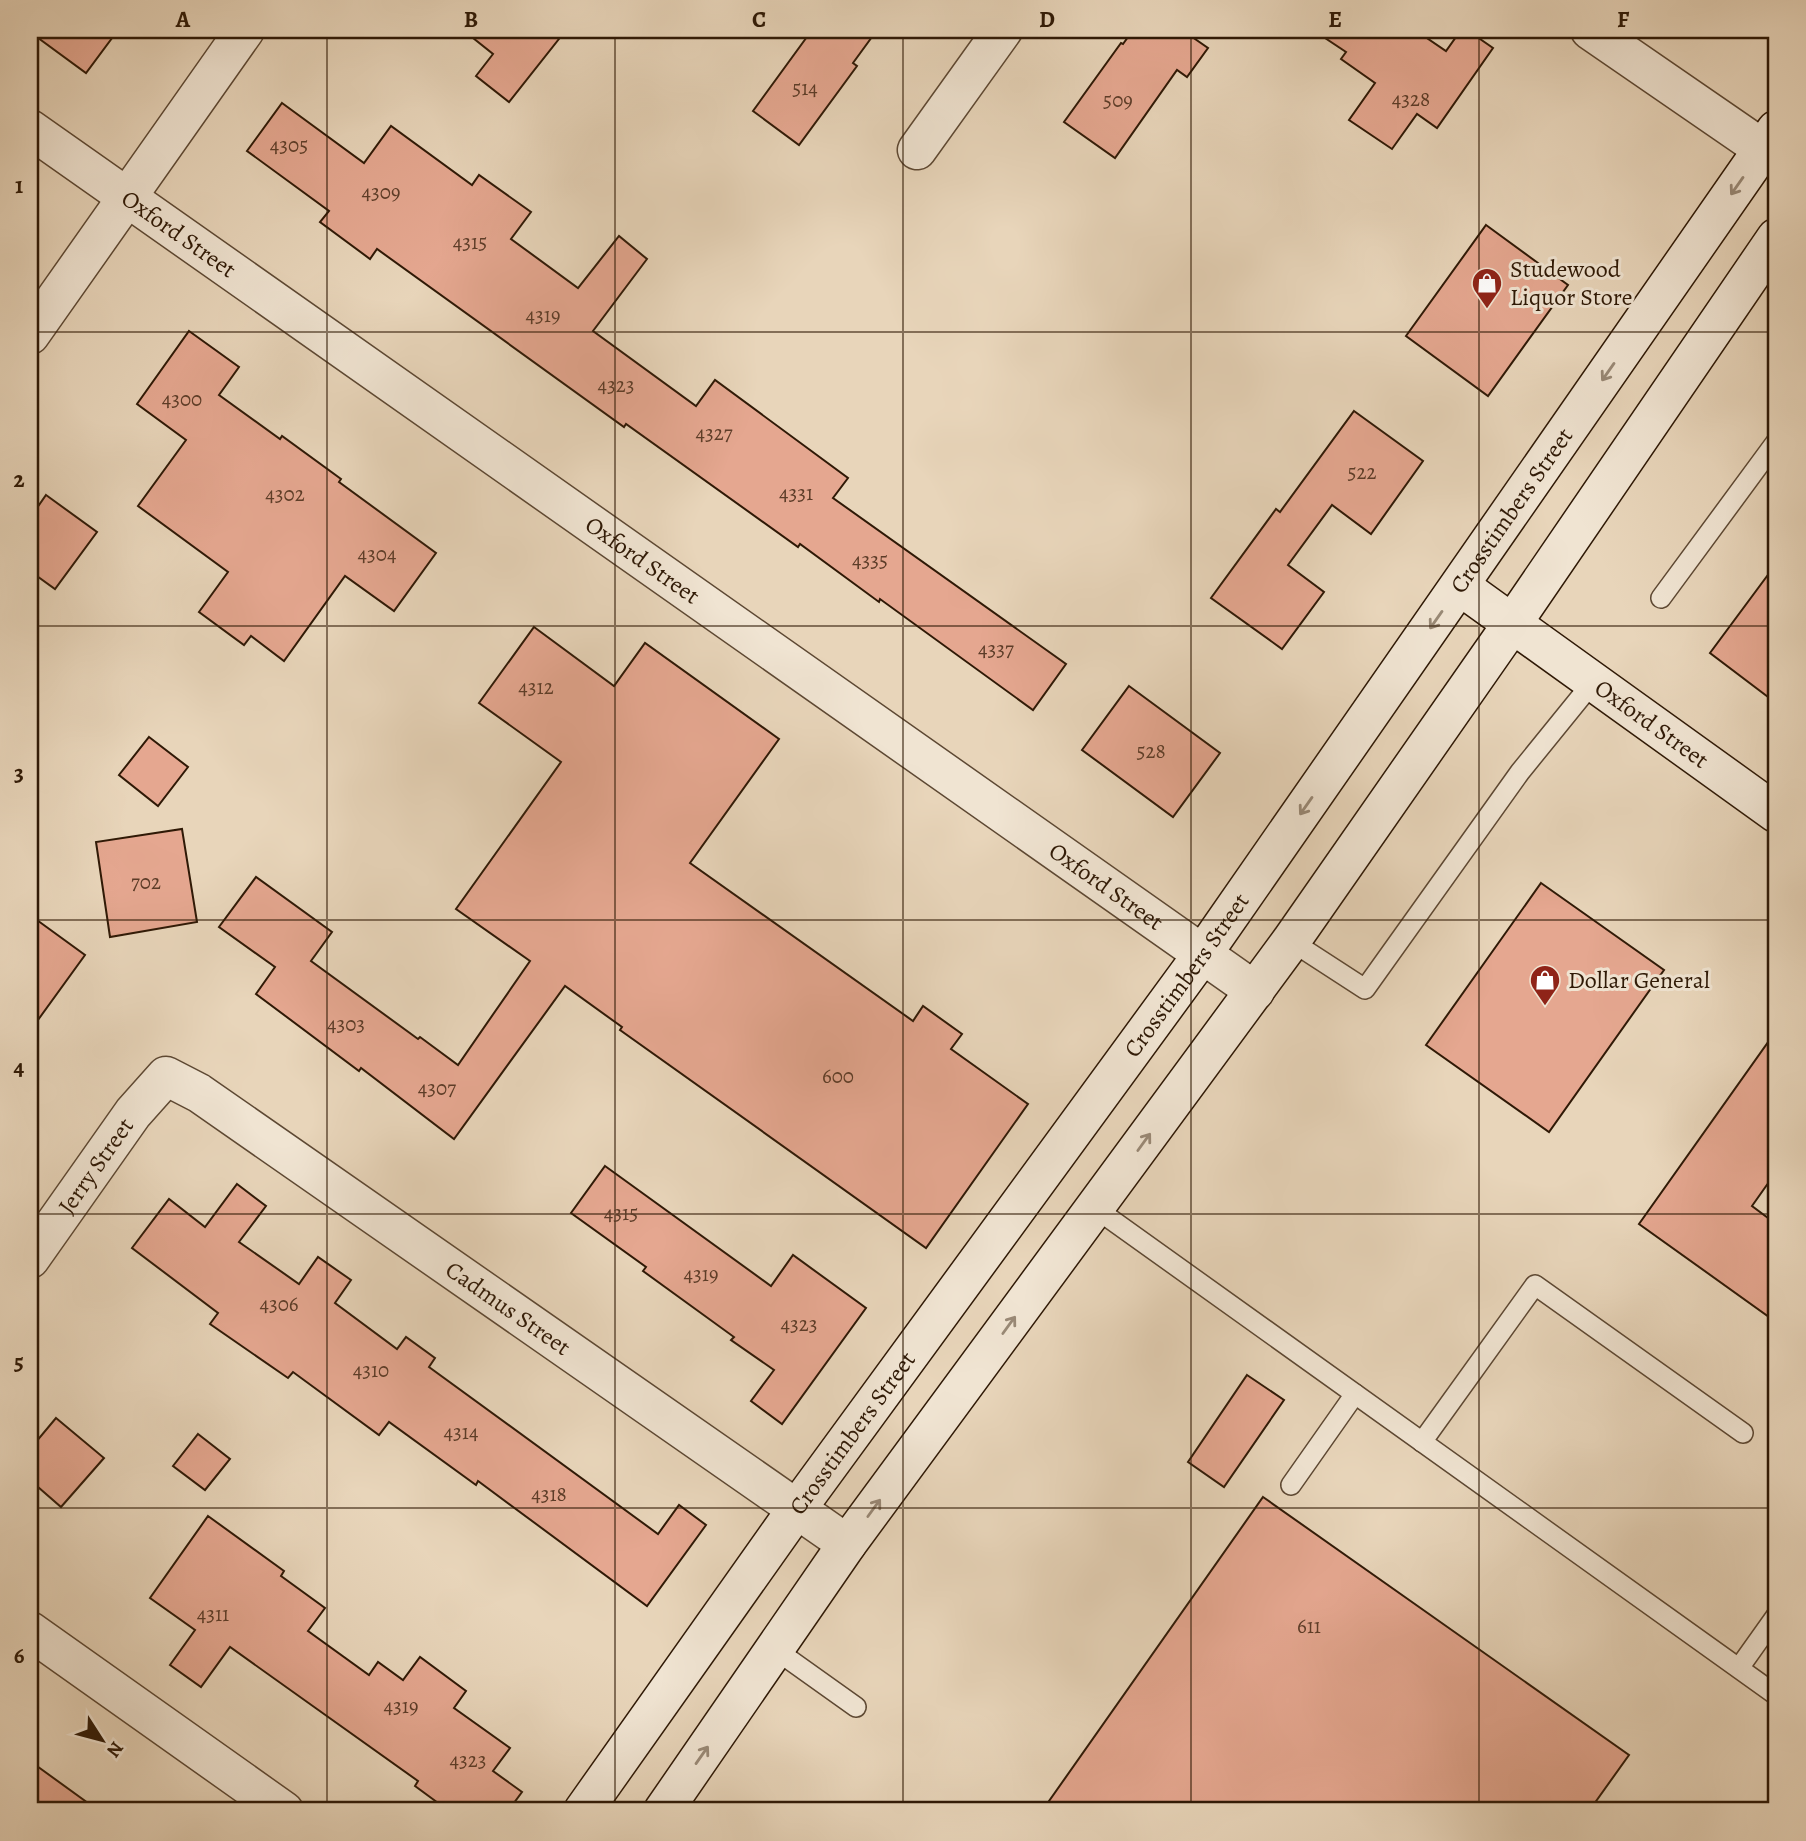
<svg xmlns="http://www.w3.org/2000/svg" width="1806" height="1841" font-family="Alegreya,serif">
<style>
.building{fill:#e5a790;stroke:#2f1906;stroke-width:2}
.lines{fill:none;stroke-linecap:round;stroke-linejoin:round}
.lane-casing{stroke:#5d4833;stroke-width:22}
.street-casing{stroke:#5d4833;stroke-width:41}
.secondary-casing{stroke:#2f1906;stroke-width:41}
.lane{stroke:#f0e4d2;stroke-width:19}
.street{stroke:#f0e4d2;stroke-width:38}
.secondary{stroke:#f0e4d2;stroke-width:38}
.oneway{stroke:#998976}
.grid{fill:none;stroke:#2f1906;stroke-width:2;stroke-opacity:0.55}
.labels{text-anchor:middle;stroke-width:6;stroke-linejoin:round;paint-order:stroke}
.number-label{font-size:21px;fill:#5c3c28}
.street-label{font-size:24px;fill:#2f1906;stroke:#f0e4d2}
.poi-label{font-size:24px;fill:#2f1906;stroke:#f0e4d2;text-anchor:start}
.neatline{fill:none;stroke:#2f1906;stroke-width:2.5}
.grid-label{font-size:23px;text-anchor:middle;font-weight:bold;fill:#2f1906}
</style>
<rect width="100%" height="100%" fill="#e8d5ba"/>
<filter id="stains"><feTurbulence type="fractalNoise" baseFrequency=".00286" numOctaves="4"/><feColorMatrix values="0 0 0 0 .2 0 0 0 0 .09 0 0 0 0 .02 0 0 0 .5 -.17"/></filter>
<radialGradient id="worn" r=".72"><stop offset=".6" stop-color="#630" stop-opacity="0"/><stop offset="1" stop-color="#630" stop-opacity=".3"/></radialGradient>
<g class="building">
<path d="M30,30H118L86,73L30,32Z"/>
<path d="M463,30H566L509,102L476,76L493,54Z"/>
<path d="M812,30H877L853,63L857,66L799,145L753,111Z"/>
<path d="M1133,30H1182L1208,48L1187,77L1177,70L1115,158L1064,122L1121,43L1123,44Z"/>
<path d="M1313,30H1415L1446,51L1461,30H1467L1493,48L1437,128L1417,114L1392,149L1349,120L1375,83L1341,59L1346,52Z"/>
<path d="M282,103L364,163L391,126L472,185L479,175L531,212L511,239L578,288L619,236L647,259L593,331L696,406L715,380L848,478L833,498L1066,664L1033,710L880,599L879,602L800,544L798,547L626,424L624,427L377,249L370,259L320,222L329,211L247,151Z"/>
<path d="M1486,225L1568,285L1488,396L1406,336Z"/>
<path d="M189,331L239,367L219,395L280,439L282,436L341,479L339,482L436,553L394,611L345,576L284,661L251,636L244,645L199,612L228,572L138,506L186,440L137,404Z"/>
<path d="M1354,411L1423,461L1371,534L1332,505L1288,565L1324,592L1282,649L1211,598L1276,509L1280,512Z"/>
<path d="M46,495L97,532L55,589L30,571V518Z"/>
<path d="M1776,564V703L1710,653Z"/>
<path d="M534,627L614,686L645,643L779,739L690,863L913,1021L923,1006L962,1034L951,1049L1028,1104L926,1248L620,1030L622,1027L565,986L454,1139L361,1068L359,1071L256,994L275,967L219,927L256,877L332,932L311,961L418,1039L420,1037L458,1065L530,961L456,909L561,762L479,703Z"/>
<path d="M1129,686L1220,753L1173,817L1082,750Z"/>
<path d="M149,737L188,767L158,806L119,775Z"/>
<path d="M182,829L197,922L110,937L96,842Z"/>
<path d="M1541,883L1664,970L1549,1132L1426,1045Z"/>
<path d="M30,915L85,955L30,1031Z"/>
<path d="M1776,1031V1172L1752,1206L1776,1224V1322L1639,1224Z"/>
<path d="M605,1166L771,1286L793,1255L866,1308L782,1424L751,1401L774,1370L731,1340L734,1337L643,1271L646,1267L571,1213Z"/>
<path d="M237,1184L266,1206L239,1242L299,1284L318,1257L351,1280L335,1303L397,1349L406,1337L435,1358L429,1367L658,1534L679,1505L706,1525L647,1606L478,1481L476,1485L389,1422L379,1435L293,1372L288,1378L210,1324L218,1313L132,1248L169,1199L205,1227Z"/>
<path d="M1247,1375L1284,1400L1224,1487L1188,1462Z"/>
<path d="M56,1418L104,1458L61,1507L30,1480V1449Z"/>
<path d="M198,1434L230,1459L205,1490L173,1466Z"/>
<path d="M1263,1497L1629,1755L1589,1811H1042Z"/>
<path d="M208,1516L284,1571L281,1576L325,1608L308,1631L369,1675L378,1662L403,1680L420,1657L466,1691L454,1708L510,1748L493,1771L522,1792L508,1811H449L415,1786L418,1781L230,1647L201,1687L170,1665L195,1630L150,1598Z"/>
<path d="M30,1761L99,1811H30Z"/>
</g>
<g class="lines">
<g class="lane-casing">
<g id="lane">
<path d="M1661,598L1776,442"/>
<path d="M1291,941L1365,989L1520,772L1593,682"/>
<path d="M1095,1208L1776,1695"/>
<path d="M1422,1442L1535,1285L1743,1433"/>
<path d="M1291,1485L1355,1394"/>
<path d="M776,1650L856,1707"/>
<path d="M1739,1668L1776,1616"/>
</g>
</g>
<g class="street-casing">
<g id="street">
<path d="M1590,30L1776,158"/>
<path id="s1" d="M30,129L1255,991"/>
<path d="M917,150L1003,30"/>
<path d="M30,335L245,30"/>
<path id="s2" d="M30,1259L133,1113L166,1076L199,1093L847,1544"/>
<path d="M30,1631L284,1811"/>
</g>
</g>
<g class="secondary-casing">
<g id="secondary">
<path id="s3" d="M1460,586L1776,813"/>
<path id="s4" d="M583,1811L796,1510L1202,955L1776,130"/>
<path d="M663,1811L847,1544L1291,941L1512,624L1776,238"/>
</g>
</g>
<use href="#lane" class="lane"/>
<use href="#street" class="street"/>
<use href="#secondary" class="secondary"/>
</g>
<defs><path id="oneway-shaft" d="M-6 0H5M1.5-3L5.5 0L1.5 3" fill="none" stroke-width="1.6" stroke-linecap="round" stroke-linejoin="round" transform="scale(1.75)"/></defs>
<g class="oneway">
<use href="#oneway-shaft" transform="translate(1737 186) rotate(125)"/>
<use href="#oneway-shaft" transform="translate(1608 372) rotate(125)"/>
<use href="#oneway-shaft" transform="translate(1436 620) rotate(125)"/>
<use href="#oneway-shaft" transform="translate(1306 806) rotate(125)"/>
<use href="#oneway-shaft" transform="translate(1144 1142) rotate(-54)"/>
<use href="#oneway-shaft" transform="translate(1009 1325) rotate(-54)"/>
<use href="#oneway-shaft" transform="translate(874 1508) rotate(-54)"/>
<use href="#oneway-shaft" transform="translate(702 1755) rotate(-55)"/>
</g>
<path class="grid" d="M327,30V1811M615,30V1811M903,30V1811M1191,30V1811M1479,30V1811M30,332H1776M30,626H1776M30,920H1776M30,1214H1776M30,1508H1776"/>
<defs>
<g id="shop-pin" transform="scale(1.575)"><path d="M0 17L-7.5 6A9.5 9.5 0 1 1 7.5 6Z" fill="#8f2418" stroke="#f0e4d2"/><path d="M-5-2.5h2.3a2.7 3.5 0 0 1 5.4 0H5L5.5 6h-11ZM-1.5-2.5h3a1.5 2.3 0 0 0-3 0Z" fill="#fff"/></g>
</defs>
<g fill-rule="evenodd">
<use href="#shop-pin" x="1487" y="283"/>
<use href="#shop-pin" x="1545" y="980"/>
</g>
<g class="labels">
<g class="number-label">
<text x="805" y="95">514</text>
<text x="1411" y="106">4328</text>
<text x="1118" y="107">509</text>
<text x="289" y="152">4305</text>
<text x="381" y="199">4309</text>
<text x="470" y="249">4315</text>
<text x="543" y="322">4319</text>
<text x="616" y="392">4323</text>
<text x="182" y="406">4300</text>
<text x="714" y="440">4327</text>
<text x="1362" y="479">522</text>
<text x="796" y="500">4331</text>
<text x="285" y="501">4302</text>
<text x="377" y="561">4304</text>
<text x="870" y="567">4335</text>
<text x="996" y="656">4337</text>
<text x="536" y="694">4312</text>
<text x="1151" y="758">528</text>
<text x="146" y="889">702</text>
<text x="346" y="1031">4303</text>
<text x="838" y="1083">600</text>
<text x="437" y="1095">4307</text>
<text x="621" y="1220">4315</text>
<text x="701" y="1281">4319</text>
<text x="279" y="1311">4306</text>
<text x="799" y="1331">4323</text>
<text x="371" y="1377">4310</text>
<text x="461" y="1439">4314</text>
<text x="549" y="1501">4318</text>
<text x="213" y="1621">4311</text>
<text x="1309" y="1633">611</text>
<text x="401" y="1713">4319</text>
<text x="468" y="1767">4323</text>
</g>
<g class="street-label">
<text dy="8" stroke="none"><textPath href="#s1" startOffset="182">Oxford Street</textPath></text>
<text dy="8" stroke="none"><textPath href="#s4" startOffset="1598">Crosstimbers Street</textPath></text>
<text dy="8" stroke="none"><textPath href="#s1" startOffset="749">Oxford Street</textPath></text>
<text dy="8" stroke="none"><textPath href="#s3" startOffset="236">Oxford Street</textPath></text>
<text dy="8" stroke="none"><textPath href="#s1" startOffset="1316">Oxford Street</textPath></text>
<text dy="8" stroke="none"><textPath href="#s4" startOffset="1031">Crosstimbers Street</textPath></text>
<text dy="8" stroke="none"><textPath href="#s2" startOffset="114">Jerry Street</textPath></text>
<text dy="8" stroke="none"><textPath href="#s2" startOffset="642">Cadmus Street</textPath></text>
<text dy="8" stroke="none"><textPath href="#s4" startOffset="464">Crosstimbers Street</textPath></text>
</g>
<g class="poi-label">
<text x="1510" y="277">Studewood<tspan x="1510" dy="28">Liquor Store</tspan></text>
<text x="1568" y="988">Dollar General</text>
</g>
</g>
<rect width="1806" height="1841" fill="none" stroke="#e8d5ba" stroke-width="77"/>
<g transform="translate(102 1740) rotate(126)" stroke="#f0e4d2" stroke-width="5" paint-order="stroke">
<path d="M0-5L12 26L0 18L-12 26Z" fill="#2f1906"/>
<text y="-10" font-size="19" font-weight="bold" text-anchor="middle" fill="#2f1906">N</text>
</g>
<rect x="38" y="38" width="1730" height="1764" class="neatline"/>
<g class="grid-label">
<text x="183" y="27">A</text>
<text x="471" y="27">B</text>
<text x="759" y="27">C</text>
<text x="1047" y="27">D</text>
<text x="1335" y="27">E</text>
<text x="1623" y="27">F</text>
<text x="19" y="193">1</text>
<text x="19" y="487">2</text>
<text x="19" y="781">3</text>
<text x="19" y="1075">4</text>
<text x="19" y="1369">5</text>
<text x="19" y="1663">6</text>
</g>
<rect width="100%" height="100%" filter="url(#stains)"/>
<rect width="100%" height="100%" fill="url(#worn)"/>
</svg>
